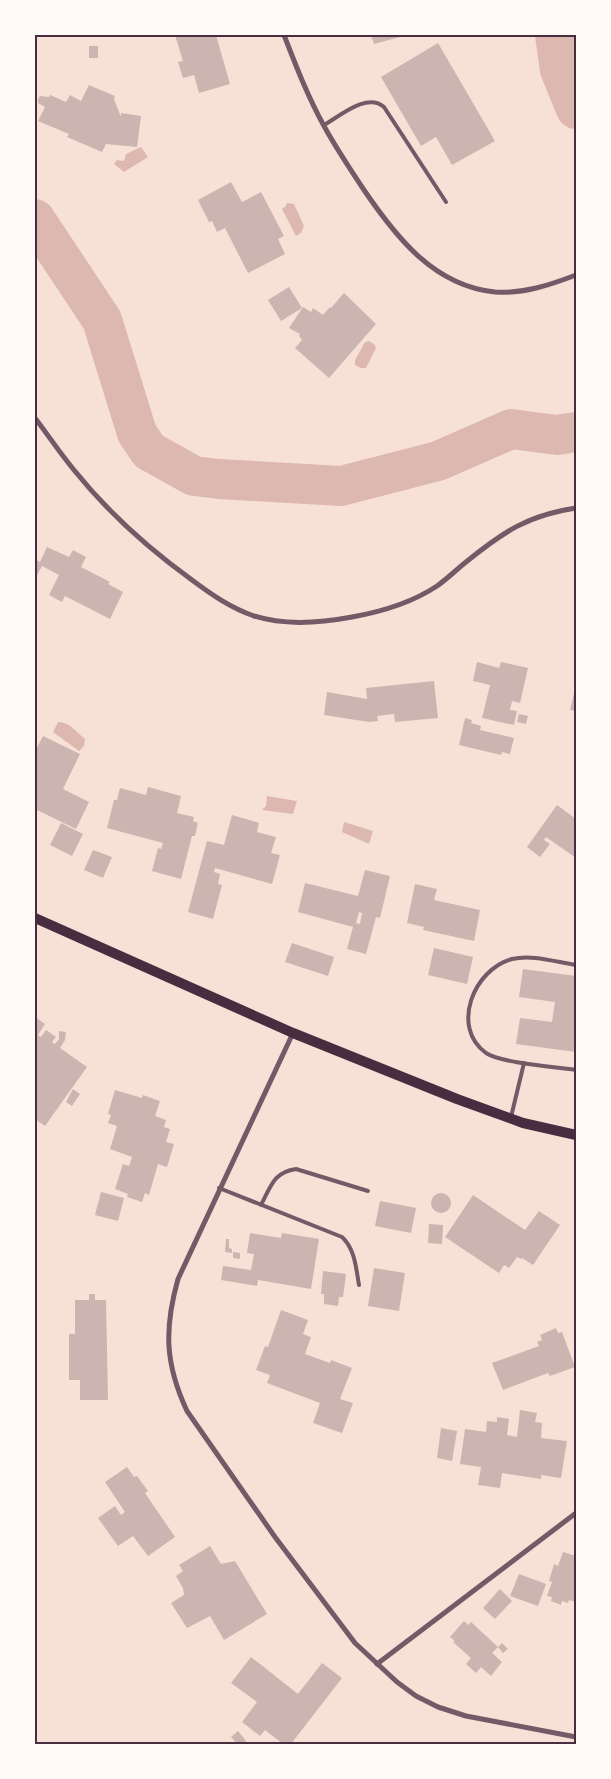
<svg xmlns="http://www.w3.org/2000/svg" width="611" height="1779" font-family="'Playfair Display',serif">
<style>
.water{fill:#dcb8b0}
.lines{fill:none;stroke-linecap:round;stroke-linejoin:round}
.river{stroke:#dcb8b0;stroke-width:40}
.building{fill:#ccb4b1;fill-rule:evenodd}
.service{stroke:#755966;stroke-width:4}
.minor{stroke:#755966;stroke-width:5}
.secondary{stroke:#4a2c40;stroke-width:10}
.neatline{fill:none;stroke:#4a2c40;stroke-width:2}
</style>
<rect width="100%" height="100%" fill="#f7e1d7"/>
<g class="water">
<path d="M141,147L148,157L124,172L114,164L117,160L124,161L126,154Z"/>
<path d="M287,203L294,204L304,226L301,233L296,236L282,209L285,207Z"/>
<path d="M369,341L375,345L376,348L366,368H361L355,365V360L365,342Z"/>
<path d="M58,722C70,722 76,732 85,739L84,746L79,751L53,732Z"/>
<path d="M267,796L297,801L293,814L262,810L266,806Z"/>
<path d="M344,822L373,831L369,844L342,832Z"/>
</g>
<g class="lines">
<g class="river">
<path d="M555,35L560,70L576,109"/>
<path d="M35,219L102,320L137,433L149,451L194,476L219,479L341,486L438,461L511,429L557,435L576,432"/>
</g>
</g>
<g class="building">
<path d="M175,35H216L230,84L199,93L194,75L183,78L178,62L183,61Z"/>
<path d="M371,35H400V37L374,44Z"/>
<path d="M438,43L495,141L452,165L436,137L421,146L381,77Z"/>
<rect x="89" y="46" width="9" height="12"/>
<path d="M89,85L115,96L114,99L121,117V113L141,116L137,147L106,144L102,152L67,137L69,134L38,121L45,107L38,103V99L40,96L49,97L50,95L66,102L70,95L81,101Z"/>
<path d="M231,182L242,202L261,192L284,236L278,239L285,254L248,273L225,228L217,232L212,221L209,222L198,200Z"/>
<path d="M289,287L302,308L281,321L268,300Z"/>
<path d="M344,293L376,324L329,378L295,348L302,340L299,336L300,334L289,328L303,307L311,312L313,308L323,315L330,307L331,308Z"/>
<path d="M47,547L69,557L73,550L86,557L81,567L110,582L108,584L123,592L110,619L65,596L62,602L49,595L59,575L42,566L35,579V559L40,562Z"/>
<path d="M477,662L499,668L501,662L528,668L520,703L512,701L510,710L517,711L514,725L482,718L490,685L473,681Z"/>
<path d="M434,681L438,718L395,722L394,714L377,716L378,721L369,722L324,715L327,692L367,699L366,688Z"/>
<path d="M575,689H576V711L570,710Z"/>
<path d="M519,714L528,716L526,724L517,722Z"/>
<path d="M465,718L472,720L471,723L481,726L480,730L514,738L510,754L502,752L501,755L459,745Z"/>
<path d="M43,736L80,754L63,789L89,802L76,829L35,809V752Z"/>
<path d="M148,787L181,796L177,813L194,817L193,821L198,823L195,836H192L181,879L152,871L158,848L161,849L163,843L107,828L114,800H117L120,788L146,795Z"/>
<path d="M557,805L576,819V858L546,837L544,840L550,844L540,857L527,847Z"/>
<path d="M232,815L259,823L257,832L276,837L271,853L280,855L272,884L215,868L214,872L220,874L218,884L222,885L213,919L188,912L207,841L224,845Z"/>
<path d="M61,823L83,834L72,856L50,845Z"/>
<path d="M93,850L112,857L103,878L84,870Z"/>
<path d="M365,870L390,876L380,918L376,917L366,954L347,949L353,927L298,912L305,883L358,896ZM359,912L362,913L360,924L356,923Z"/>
<path d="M415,884L437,889L434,900L480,910L474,941L423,930L424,927L407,923Z"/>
<path d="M292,943L334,957L328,976L285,962Z"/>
<path d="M434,948L473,957L467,984L428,975Z"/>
<path d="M523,969L576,976V1052L516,1044L520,1018L552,1022L555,1002L519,997Z"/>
<path d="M35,1017L45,1024L38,1035L41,1037L46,1030L56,1037L52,1042L55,1044L59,1039V1031L66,1032L65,1040L60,1048L87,1067L45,1126L35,1119Z"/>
<path d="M73,1089L80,1094L72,1106L66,1102Z"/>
<path d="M115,1090L142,1098L143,1095L160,1101L155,1116L166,1120L164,1127L170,1129L166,1142L174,1144L167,1167L158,1164L149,1195L145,1193L142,1202L127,1197L128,1194L115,1189L123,1164L129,1166L132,1157L110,1149L117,1126L108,1123L111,1115L108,1114Z"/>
<path d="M101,1192L124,1198L118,1221L95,1215Z"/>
<circle cx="441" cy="1203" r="10"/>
<path d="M473,1195L525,1230L539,1211L560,1225L533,1265L522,1258L521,1259L517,1257L509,1268L504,1265L499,1273L445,1237Z"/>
<path d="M380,1201L416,1208L411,1233L375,1226Z"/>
<path d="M429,1224L443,1225L442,1244L428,1243Z"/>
<path d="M250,1233L281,1238L282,1233L319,1239L311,1289L258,1280L257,1286L221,1280L223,1266L251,1270L254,1254L247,1253Z"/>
<path d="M226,1239H229V1248L232,1249V1253L225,1252Z"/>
<path d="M233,1252L240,1253V1259L233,1258Z"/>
<path d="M374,1268L405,1273L399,1311L368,1306Z"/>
<path d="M323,1271L346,1274L343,1297H339L338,1306L324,1304V1294H321Z"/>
<path d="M89,1294H95V1300H106L108,1400H80V1380H69V1334H75V1300H89Z"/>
<path d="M281,1310L308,1320L303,1334L311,1337L305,1354L330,1363L331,1360L352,1368L340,1399L353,1403L342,1433L313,1423L320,1403L267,1383L270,1375L256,1370L265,1346L268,1347Z"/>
<path d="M556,1328L558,1333L562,1332L575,1367L550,1376L548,1373L503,1390L492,1363L539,1346L537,1342L542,1340L540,1335Z"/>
<path d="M520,1410L537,1413L535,1422L542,1423L541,1438L567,1441L561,1478L541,1475V1479L502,1473L500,1488L478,1485L481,1467L460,1464L465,1429L486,1432L487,1421L497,1422V1417L509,1419L507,1435L517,1437Z"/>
<path d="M441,1428L457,1431L452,1461L437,1458Z"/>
<path d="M127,1467L134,1477L137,1476L148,1491L145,1493L175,1537L148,1556L133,1536L118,1546L98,1518L115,1506L121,1515L125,1512L105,1482Z"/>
<path d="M210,1546L221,1564L235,1561L267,1614L224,1640L210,1616L187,1628L171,1603L184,1595L183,1588L176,1576L183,1571L179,1565Z"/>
<path d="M563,1552L576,1556V1602L569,1600L568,1603L562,1601L561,1605L551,1601L552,1597L547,1596L552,1582L549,1581L554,1564L558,1566Z"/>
<path d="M519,1574L546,1584L538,1606L510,1596Z"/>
<path d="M500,1589L512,1601L495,1619L483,1608Z"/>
<path d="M464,1621L468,1625L471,1622L498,1647L492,1653L502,1662L491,1676L481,1667L476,1673L466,1664L471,1658L453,1642L455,1641L450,1637Z"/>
<path d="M502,1643L508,1649L503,1653L498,1647Z"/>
<path d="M251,1657L298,1694L322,1663L342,1678L291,1744H283L265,1730L260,1736L242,1722L257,1702L231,1683Z"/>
<path d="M238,1731L246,1741L242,1744H237L231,1737Z"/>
</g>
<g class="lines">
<g class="service">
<path d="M324,125C340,116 367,92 384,107L446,202"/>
<path d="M576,965C556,962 532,954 512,959C474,969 450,1027 486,1053C501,1063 556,1067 576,1070"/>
<path d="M511,1117L524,1063"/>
<path d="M219,1188L342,1237C355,1249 356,1268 359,1285"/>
<path d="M261,1205C271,1186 274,1172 296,1169L368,1191"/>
</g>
<g class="minor">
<path d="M284,35C296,66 308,97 324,126C336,148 350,169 364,190C396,237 434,286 495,292C523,294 550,285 576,275"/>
<path d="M35,418C48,435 60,453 74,470C107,511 149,549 192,580C212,595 231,608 254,616C285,626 320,623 352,617C380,612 413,602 437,586C447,579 456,570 466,562C503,532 528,515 576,508"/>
<path d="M293,1033L178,1279C164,1329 165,1364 187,1411L275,1537L355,1643L397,1682L416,1696L438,1707L466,1716L576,1737"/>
<path d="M377,1664L576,1513"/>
</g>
<path class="secondary" d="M35,918L293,1033L457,1099L523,1123L576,1135"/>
</g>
<rect width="611" height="1779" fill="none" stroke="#fffaf5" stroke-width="72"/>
<rect x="36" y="36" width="539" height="1707" class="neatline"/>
</svg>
